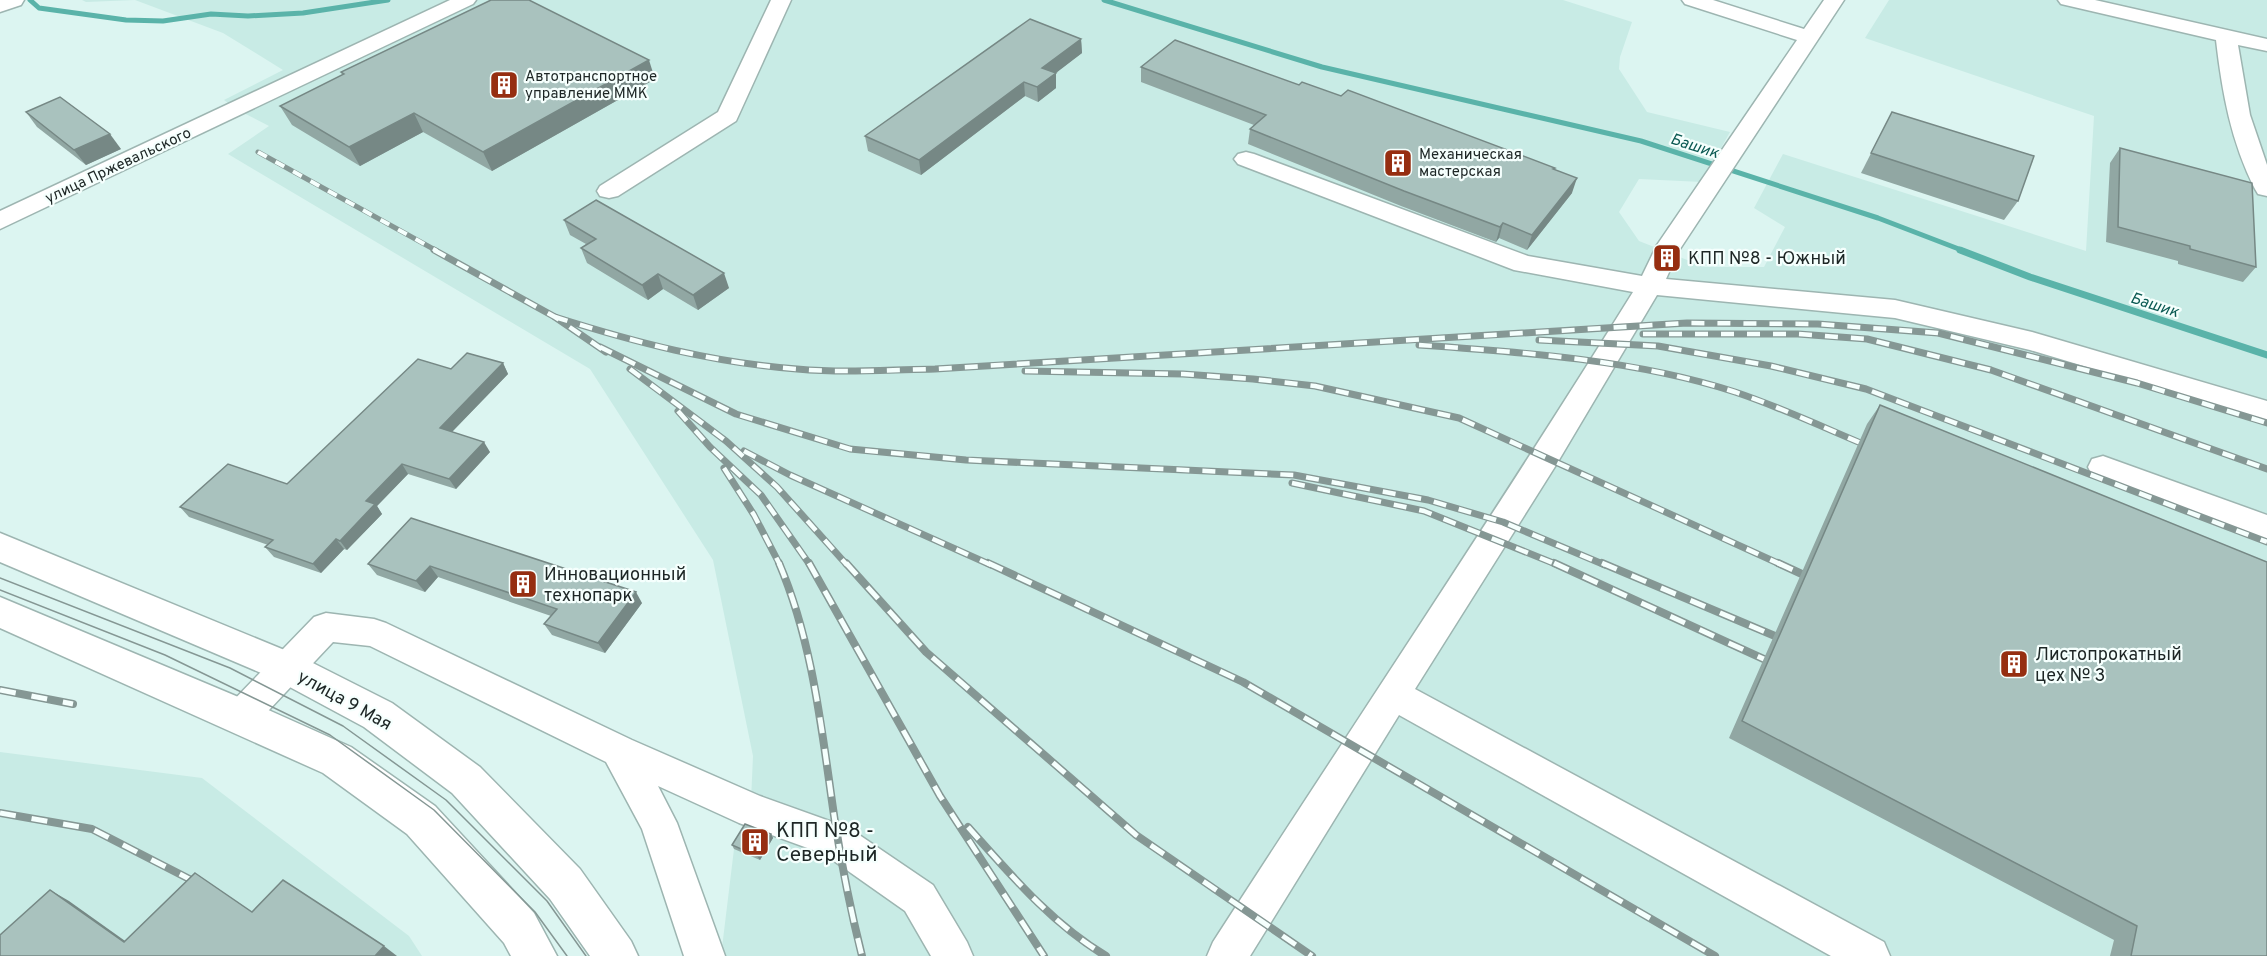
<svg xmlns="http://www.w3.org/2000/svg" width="2267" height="956" font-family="Overpass,sans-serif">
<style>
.built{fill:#c8ebe5}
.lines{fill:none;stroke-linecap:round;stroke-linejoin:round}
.stream-far1{stroke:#5ab3a9;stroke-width:5}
.stream{stroke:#5ab3a9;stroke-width:7}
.minor-casing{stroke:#9db5b1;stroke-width:3}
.major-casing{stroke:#9db5b1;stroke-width:3}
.minor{fill:#fff;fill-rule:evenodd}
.major{fill:#fff;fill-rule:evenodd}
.tram{stroke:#859794;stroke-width:1.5}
.rail-far2-casing{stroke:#859794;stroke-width:5}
.rail-far1-casing{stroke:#859794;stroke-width:7}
.rail-casing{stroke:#859794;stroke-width:8}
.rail-far2{stroke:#f5fffd;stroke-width:4;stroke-dasharray:10;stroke-linecap:butt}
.rail-far1{stroke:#f5fffd;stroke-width:4.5;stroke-dasharray:13;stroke-linecap:butt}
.rail{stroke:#f5fffd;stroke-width:5;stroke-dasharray:16;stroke-linecap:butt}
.wall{fill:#91a7a3}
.shaded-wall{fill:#768885}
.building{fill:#a9c2be;stroke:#768885;stroke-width:1.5}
.labels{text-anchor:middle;stroke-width:4.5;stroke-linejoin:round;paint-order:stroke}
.far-poi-label{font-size:15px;fill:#1d2625;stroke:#f5fffd;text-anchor:start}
.far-street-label{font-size:15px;fill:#1d2625;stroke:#f5fffd}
.far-water-label{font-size:16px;font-style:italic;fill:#0b5a53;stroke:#f5fffd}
.poi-label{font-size:18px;fill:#1d2625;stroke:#f5fffd;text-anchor:start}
.street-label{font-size:18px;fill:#1d2625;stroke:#f5fffd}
.near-poi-label{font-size:21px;fill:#1d2625;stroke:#f5fffd;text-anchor:start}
</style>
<rect width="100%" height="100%" fill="#dcf5f1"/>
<g class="built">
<path d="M82,0H1563L1632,22L1620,57L1619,69L1647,112L1730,132L1702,182L1639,179L1619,212L1639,241L1705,267H1764L1785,227L1754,208L1783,154L2086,251L2094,116L1865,38L1889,0H2267V956H721L734,849L750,823L753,756L713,560L590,369L228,154L269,126L236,109L224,100L283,70L223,33L135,0L86,2Z"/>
<path d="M0,752L202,778L409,936L422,956H0Z"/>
</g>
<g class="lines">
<g class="stream-far1">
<path d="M30,0L39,8L126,20L163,21L211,14L248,16L303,13L388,0"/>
<path d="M1104,0L1322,67L1641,141L1878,218L1964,251"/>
</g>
<path class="stream" d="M1960,250L2030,277L2267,355"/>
<g class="minor-casing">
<g id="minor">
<path d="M450,0H476L473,4L0,229V211Z"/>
<path d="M771,0H791L736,121L618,196L609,198L600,196L597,191L600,186L718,112Z"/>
<path d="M1682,0H1713L1804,29L1824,0H1844L1678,252L1666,279L1895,300L2032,332L2267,401V421L2030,350L1895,318L1657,295L1556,465L1415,689L1884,942L1890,956H1831L1399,715L1250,956H1207L1213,942C1353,725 1497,511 1633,292L1514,270L1238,164L1234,159L1238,154L1246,152L1254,154L1528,256L1642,276L1657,245L1797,40L1685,4Z"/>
<path d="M2058,0H2095L2267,39V51L2238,45L2250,115L2267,165V196L2258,194L2255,189C2231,142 2222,92 2216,40L2061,4Z"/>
<path d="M2103,456L2267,515V540L2092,475L2088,467L2092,459Z"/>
<path d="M326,613L374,619L386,623L632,740L760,796L849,828L933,885L967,942L973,956H931L905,911L824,854L739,823L658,786L677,823L725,956H684L642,829L606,762L370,646L333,642L253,727L241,731L229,727L224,716L229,705L314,617Z"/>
</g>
</g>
<g class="major-casing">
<g id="major">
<path d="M0,0H24L21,5L0,12Z"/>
<path d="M0,533L299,656L392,703L480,767L580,869L631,941L638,956H590L550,899L452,793L364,727L273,678L0,562Z"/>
<path d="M0,597L255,704L351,747L435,806L534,913L557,956H511L504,943L407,834L323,773L0,628Z"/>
</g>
</g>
<use href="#minor" class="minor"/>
<use href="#major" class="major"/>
<g class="tram">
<path d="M0,578L230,668L343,726L446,800L547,901L586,956"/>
<path d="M0,590L165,655L330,735L434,810L535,912L567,956"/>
</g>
<g class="rail-far2-casing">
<path id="rail-far2" d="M258,152L437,251"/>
</g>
<g class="rail-far1-casing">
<g id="rail-far1">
<path d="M434,250L555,317L606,352"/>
<path d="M555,317C634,342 714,363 797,369C843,373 889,370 935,369L1687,323L1818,324L1938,333L2137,383L2267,423"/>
<path d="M1643,334H1798L1867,339L1991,370L2267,469"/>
<path d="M1539,340L1658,346L1771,366L1866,389L2267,542"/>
<path d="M1419,345C1522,352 1637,360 1735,392C1783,408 1829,430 1875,449"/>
<path d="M600,347L736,414L850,449L966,460L1294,475L1428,500L1503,522L1605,565"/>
<path d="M630,369L726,441L777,487L847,565"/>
<path d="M1025,371L1183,374L1253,379L1315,386L1459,418L1782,565"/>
<path d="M678,411L710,447L761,495L810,565"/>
<path d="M744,451L790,475L991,565"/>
<path d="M724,468L754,515L780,565"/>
<path d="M1292,483L1424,511L1558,565"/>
</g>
</g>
<g class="rail-casing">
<g id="rail">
<path d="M779,563C814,645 822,735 835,822C842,867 851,912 862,956"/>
<path d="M809,563L940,796L1044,956"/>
<path d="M846,563L926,652L1136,835L1312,956"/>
<path d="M988,563L1243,682L1715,956"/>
<path d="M1554,563L1779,666"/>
<path d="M1602,563L1789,642"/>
<path d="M1778,563L1817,581"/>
<path d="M0,690L73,704"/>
<path d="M0,813L92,829L201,885"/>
<path d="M968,827C1011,875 1051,923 1106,956"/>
</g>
</g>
<use href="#rail-far2" class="rail-far2"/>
<use href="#rail-far1" class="rail-far1"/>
<use href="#rail" class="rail"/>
</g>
<g class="wall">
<path d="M1081,39L1082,53L1055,73L1056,88L1038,102L1025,96L921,175L868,151L865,136Z"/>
<path d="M1141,67L1299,85L1341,96L1555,168L1554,170L1572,193L1527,250L1499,238L1496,242L1401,206L1248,144L1250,129L1254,125L1141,82Z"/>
<path d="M341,72L655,79L492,171L423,132L360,166L292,125L280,106L342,75Z"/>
<path d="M26,112L121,149L86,165L37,127Z"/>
<path d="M1892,112L2018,201L2004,220L1861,173Z"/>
<path d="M2120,148L2256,267L2243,282L2178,264V261L2106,242L2110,163Z"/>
<path d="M564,220L729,288L698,310L663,289L648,300L587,263L581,248L586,244L570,235Z"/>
<path d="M503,363L508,374L452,432L490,452L456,489L408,474L377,506L382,514L347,550L344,549L321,573L274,557L265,547L268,545L189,517L180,507L287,484Z"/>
<path d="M1880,405L2267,956H2110L2114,940L1729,738L1867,424Z"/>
<path d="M411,518L642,603L605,653L552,635L544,624L551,616L438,577L425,592L377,575L368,564Z"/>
<path d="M771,834L773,838L760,860L734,849L732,845Z"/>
</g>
<g class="shaded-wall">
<path d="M1081,39L1082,53L1043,83L1042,68Z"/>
<path d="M649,60L655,79L492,171L483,152Z"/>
<path d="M1056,73V88L1038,102L1037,87Z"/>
<path d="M1024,82L1025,96L921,175L919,160Z"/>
<path d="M414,113L423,132L360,166L349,147Z"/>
<path d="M110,134L121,149L86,165L74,150Z"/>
<path d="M1577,178L1572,193L1527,250L1532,235Z"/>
<path d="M1503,223L1499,238L1496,242L1500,227Z"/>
<path d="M724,273L729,288L698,310L693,295Z"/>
<path d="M658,274L663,289L648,300L642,285Z"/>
<path d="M503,363L508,374L446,438L440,428Z"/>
<path d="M484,442L490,452L456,489L449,479Z"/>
<path d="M402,464L408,474L377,506L382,514L347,550L340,541L366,501Z"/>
<path d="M336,539L344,549L321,573L313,564Z"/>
<path d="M430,566L438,577L425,592L416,581Z"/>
<path d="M636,592L642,603L605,653L598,643Z"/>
<path d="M771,834L773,838L760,860L757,856Z"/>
<path d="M50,890L69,901L142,953L124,942Z"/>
<path d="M384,946L397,956H375Z"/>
</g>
<g class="building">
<path d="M491,0H529L649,60L483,152L414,113L349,147L280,106L344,74L341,72Z"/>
<path d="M1030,19L1081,39L1042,68L1056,73L1037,87L1024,82L919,160L865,136Z"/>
<path d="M1175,40L1299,85L1302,82L1341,96L1348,90L1555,168L1553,169L1577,178L1532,235L1503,223L1500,227L1404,191L1250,129L1266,115L1141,67Z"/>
<path d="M60,97L110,134L74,150L26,112Z"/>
<path d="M1892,112L2034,156L2018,201L1871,153Z"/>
<path d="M2120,148L2252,183L2256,267L2190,249V246L2118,227Z"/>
<path d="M596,200L724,273L693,295L658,274L642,285L581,248L596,239L564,220Z"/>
<path d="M467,353L503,363L440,428L484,442L449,479L402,464L366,501L375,504L340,541L336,539L313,564L265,547L273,540L180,507L228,464L287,484L418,359L451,369Z"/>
<path d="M1880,405L2267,562V956H2131L2137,926L1742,721Z"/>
<path d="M411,518L636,592L598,643L544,624L557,609L430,566L416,581L368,564Z"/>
<path d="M745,824L771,834L757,856L732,845Z"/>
<path d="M195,873L252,912L283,880L384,946L375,956H0V935L50,890L124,942Z"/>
</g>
<defs>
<g id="building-square" transform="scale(1.5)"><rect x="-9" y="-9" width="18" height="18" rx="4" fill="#962e11" stroke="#f5fffd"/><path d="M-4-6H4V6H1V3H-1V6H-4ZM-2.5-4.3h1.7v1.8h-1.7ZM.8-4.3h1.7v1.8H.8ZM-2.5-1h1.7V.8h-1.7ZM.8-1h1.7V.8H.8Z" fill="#fff"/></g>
</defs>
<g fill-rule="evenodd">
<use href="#building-square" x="504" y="85"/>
<use href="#building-square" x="1398" y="163"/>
<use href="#building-square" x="1667" y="258"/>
<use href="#building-square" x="523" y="584"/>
<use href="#building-square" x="2014" y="664"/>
<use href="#building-square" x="755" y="842"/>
</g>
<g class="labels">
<g class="far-poi-label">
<text x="525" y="81">Автотранспортное<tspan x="525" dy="17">управление ММК</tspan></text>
<text x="1419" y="159">Механическая<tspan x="1419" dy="17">мастерская</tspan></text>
</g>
<g class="far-street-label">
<text transform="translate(118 165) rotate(-25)" y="5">улица Пржевальского</text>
</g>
<g class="far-water-label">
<text transform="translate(1695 145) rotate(18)" y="6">Башик</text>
<text transform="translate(2155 304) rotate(18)" y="6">Башик</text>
</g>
<g class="poi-label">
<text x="1688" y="264">КПП №8 - Южный</text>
<text x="544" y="580">Инновационный<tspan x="544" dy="21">технопарк</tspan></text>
<text x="2035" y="660">Листопрокатный<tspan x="2035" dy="21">цех № 3</tspan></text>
</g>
<g class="street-label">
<text transform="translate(345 700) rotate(29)" y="6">улица 9 Мая</text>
</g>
<g class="near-poi-label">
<text x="776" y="837">КПП №8 -<tspan x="776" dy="24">Северный</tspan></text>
</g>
</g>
</svg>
